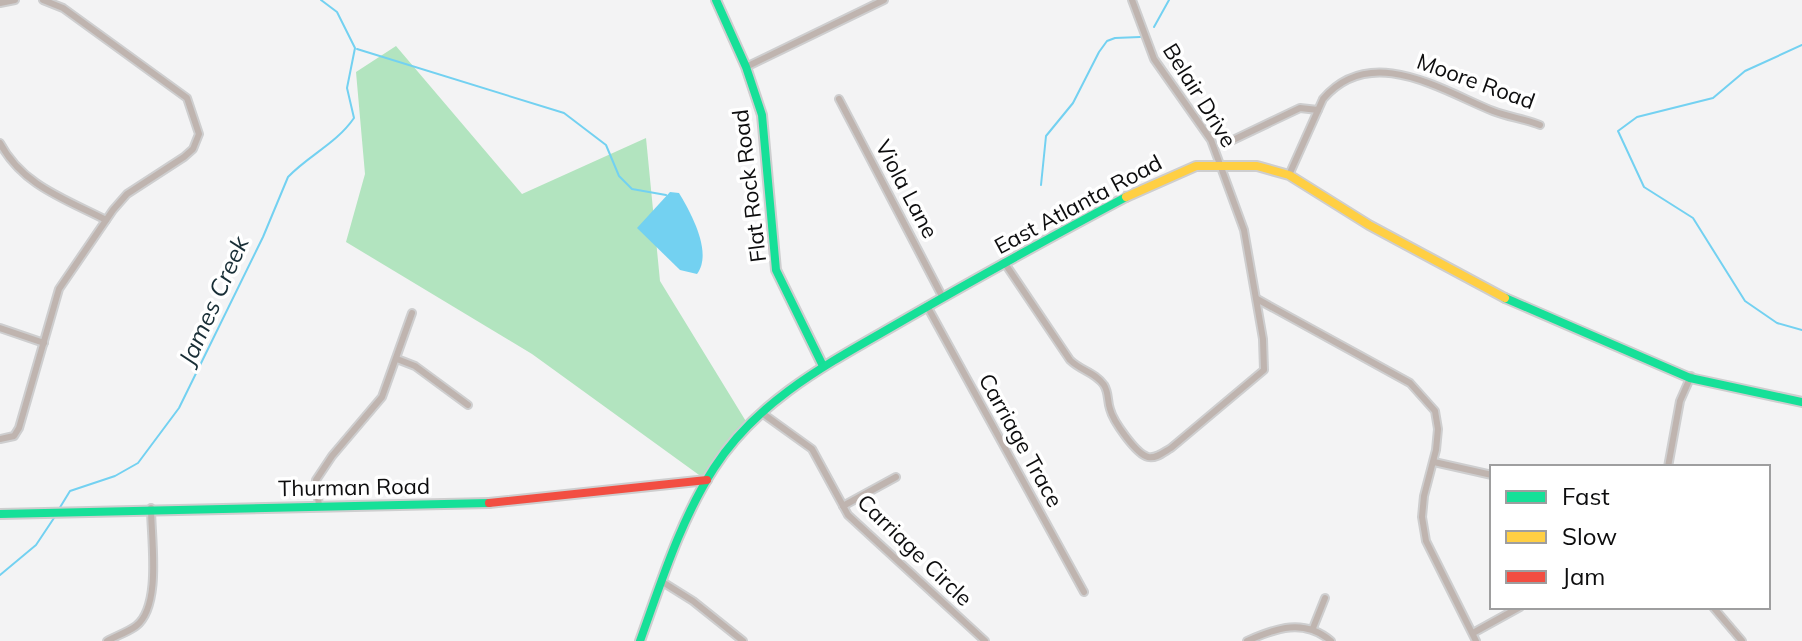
<svg xmlns="http://www.w3.org/2000/svg" width="1802" height="641" font-family="Mulish,sans-serif">
<style>
.forest{fill:#b2e4bf}
.water{fill:#73d1f1}
.lines{fill:none;stroke-linecap:round;stroke-linejoin:round}
.stream{stroke:#73d1f1;stroke-width:2}
.street-casing{stroke:#cececf;stroke-width:10}
.fast-casing{stroke:#cececf;stroke-width:12}
.slow-casing{stroke:#cececf;stroke-width:12}
.jam-casing{stroke:#cececf;stroke-width:12}
.street{stroke:#bfb4af;stroke-width:6}
.fast{stroke:#16e098;stroke-width:8}
.slow{stroke:#ffcf43;stroke-width:8}
.jam{stroke:#f24e42;stroke-width:8}
.labels{text-anchor:middle;stroke-width:7;stroke-linejoin:round;paint-order:stroke}
.street-label{font-size:22px;fill:#0d0d0e;stroke:#fff}
.water-label{font-size:24px;font-style:italic;fill:#182e36;stroke:#fff}
</style>
<rect width="100%" height="100%" fill="#f3f3f4"/>
<path class="forest" d="M396,46L522,194L646,138L660,281L747,423L706,480L532,354L346,242L365,174L356,72Z"/>
<path class="water" d="M670,192L679,193C691,213 713,253 697,274L680,270L637,228Z"/>
<g class="lines">
<g class="stream">
<path d="M1154,27L1169,0"/>
<path d="M1802,45L1745,71L1713,98L1637,117L1618,131L1644,187L1693,218L1745,301L1777,323L1802,330"/>
<path d="M357,49L564,113L606,145L619,176L632,189L666,195"/>
<path d="M1041,185L1046,136L1073,103L1099,52L1107,41L1115,38L1140,37"/>
<path d="M59,509L70,491L115,476L138,463L179,408L263,237L288,177C309,155 336,144 354,118L347,88L355,48L337,12L321,0"/>
<path d="M0,575L36,545L56,515"/>
</g>
<g class="street-casing">
<g id="street">
<path d="M0,3L15,0"/>
<path d="M746,67L884,0"/>
<path d="M839,99L942,296"/>
<path d="M1233,140L1300,108L1318,110"/>
<path d="M0,143C22,185 65,199 106,220"/>
<path d="M1289,175L1323,99C1371,43 1441,90 1493,111C1508,117 1526,119 1540,125"/>
<path d="M1004,262L1070,360C1081,371 1095,372 1104,385C1109,393 1107,400 1110,409C1113,421 1136,454 1148,457C1156,459 1164,452 1171,448L1264,370L1263,339L1244,230L1211,140L1154,59L1132,0"/>
<path d="M1257,299L1410,383L1435,411L1438,429L1436,450L1424,496L1422,517L1426,541L1476,641"/>
<path d="M927,306L1084,592"/>
<path d="M0,328L44,343"/>
<path d="M397,359L415,366L468,405"/>
<path d="M762,413L812,449L848,515L985,641"/>
<path d="M0,439L14,436L19,428L59,289L113,210L127,194L184,157L193,149L199,134L187,98L63,8L43,0"/>
<path d="M1434,462L1492,475"/>
<path d="M1668,467L1680,401L1691,376"/>
<path d="M319,506L316,480L332,456L382,397L412,313"/>
<path d="M843,506L896,477"/>
<path d="M661,581L693,601L743,641"/>
<path d="M1713,607L1742,641"/>
<path d="M1313,628L1325,598"/>
<path d="M1473,633L1520,607"/>
<path d="M107,641C116,636 128,632 136,626C162,606 151,538 151,508"/>
<path d="M1247,641C1276,628 1304,618 1331,641"/>
</g>
</g>
<g class="fast-casing">
<g id="fast">
<path d="M716,0L746,67L762,115L776,270L823,366"/>
<path d="M1505,298L1690,378L1802,402"/>
<path d="M0,514L489,503"/>
<path d="M640,641C661,583 680,521 714,468C760,396 837,359 909,317C980,276 1053,236 1126,197"/>
</g>
</g>
<g class="slow-casing">
<path id="slow" d="M1126,197L1196,166H1257L1289,175L1369,225L1505,298"/>
</g>
<g class="jam-casing">
<path id="jam" d="M489,503L707,480"/>
</g>
<use href="#street" class="street"/>
<use href="#fast" class="fast"/>
<use href="#slow" class="slow"/>
<use href="#jam" class="jam"/>
</g>
<g class="labels">
<g class="street-label">
<text transform="translate(1476 81) rotate(20)" y="8">Moore Road</text>
<text transform="translate(1200 95) rotate(58)" y="8">Belair Drive</text>
<text transform="translate(749 186) rotate(-97)" y="8">Flat Rock Road</text>
<text transform="translate(907 189) rotate(62)" y="8">Viola Lane</text>
<text transform="translate(1078 204) rotate(-28)" y="8">East Atlanta Road</text>
<text transform="translate(1021 440) rotate(61)" y="8">Carriage Trace</text>
<text transform="translate(354 487) rotate(-1)" y="8">Thurman Road</text>
<text transform="translate(915 550) rotate(44)" y="8">Carriage Circle</text>
</g>
<g class="water-label">
<text transform="translate(214 301) rotate(-66)" y="8">James Creek</text>
</g>
</g>
<rect x="1490" y="465" width="280" height="144" fill="#ffffff" stroke="#9e9e9f" stroke-width="2"/>
<rect x="1506" y="491" width="40" height="12" fill="#16e098" stroke="#9e9e9f" stroke-width="2"/>
<text x="1562" y="505" font-size="24" fill="#0d0d0e">Fast</text>
<rect x="1506" y="531" width="40" height="12" fill="#ffcf43" stroke="#9e9e9f" stroke-width="2"/>
<text x="1562" y="545" font-size="24" fill="#0d0d0e">Slow</text>
<rect x="1506" y="571" width="40" height="12" fill="#f24e42" stroke="#9e9e9f" stroke-width="2"/>
<text x="1562" y="585" font-size="24" fill="#0d0d0e">Jam</text>
</svg>
